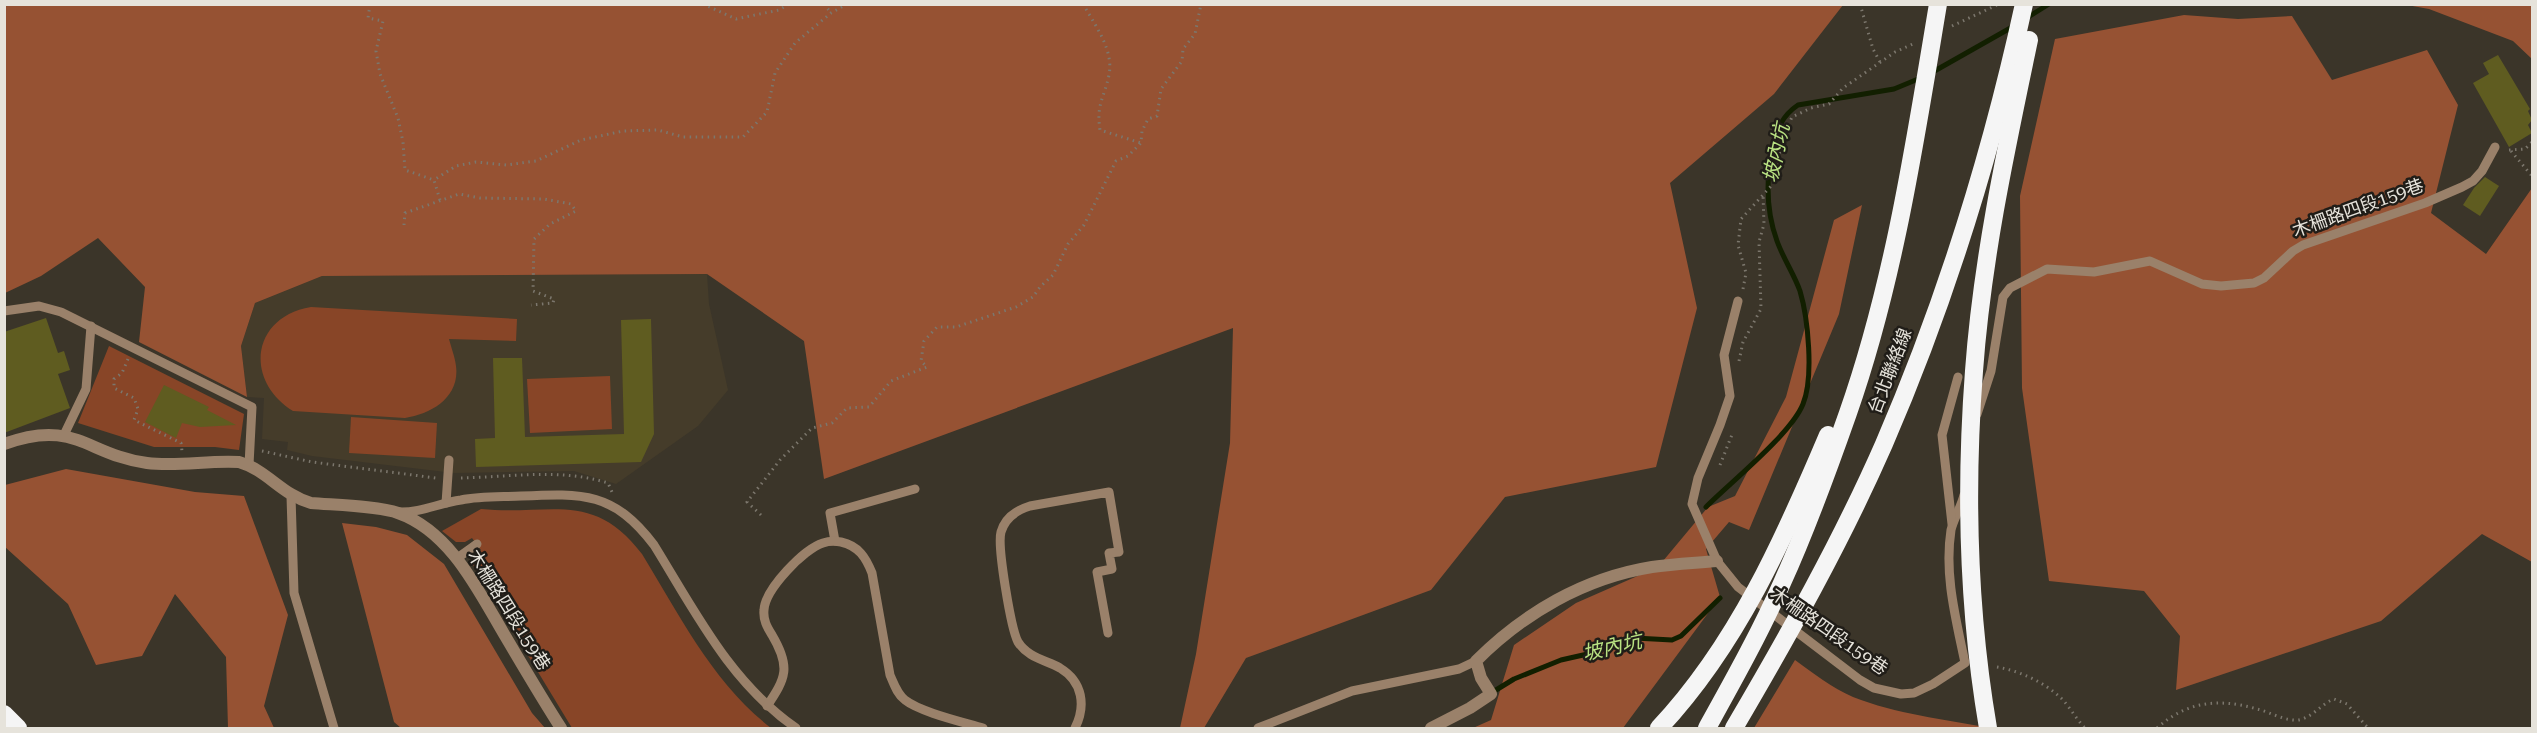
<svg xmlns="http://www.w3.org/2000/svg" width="2537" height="733" font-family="'Roboto Serif','Noto Sans TC',serif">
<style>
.built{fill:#453c2a}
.green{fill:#884527}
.forest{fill:#965233}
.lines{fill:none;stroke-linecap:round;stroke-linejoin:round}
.stream{stroke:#121f00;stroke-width:5}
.building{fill:#5f5c20}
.path{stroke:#7c776d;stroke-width:3;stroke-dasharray:1.5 4.5;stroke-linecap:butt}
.lane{stroke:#9a816a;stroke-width:9}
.street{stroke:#9a816a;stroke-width:12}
.highway{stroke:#f5f5f5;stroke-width:18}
.highway-bridge{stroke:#f5f5f5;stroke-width:18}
.labels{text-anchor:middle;stroke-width:5;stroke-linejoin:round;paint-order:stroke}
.street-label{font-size:18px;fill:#e6e3db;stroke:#201d18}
.water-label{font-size:20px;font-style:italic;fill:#b9e282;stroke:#201d18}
</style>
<rect width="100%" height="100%" fill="#3b3529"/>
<path class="built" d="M707,274L709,304L728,390L698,426L616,484L574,471L454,473L312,456L287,450L288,442L262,439L264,398L247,397L241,346L255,303L322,276Z"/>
<g class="green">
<path d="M311,307L517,319L516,341L449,339C451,347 455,357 456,366C460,397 432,414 405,418L293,411C244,381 251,317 311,307Z"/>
<path d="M109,346L244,414L239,450L215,447H154L78,423Z"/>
<path d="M610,376L612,429L530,433L527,379Z"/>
<path d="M351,417L437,423L435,458L349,453Z"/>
<path d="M481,509C549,516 593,489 642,554C680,616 713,683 771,728H572L472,563L471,558L481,550L472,538L465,542H456L442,531Z"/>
</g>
<g class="forest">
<path d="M4,5L5,4L1843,5L1774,94L1670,183L1697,308L1656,467L1505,497L1431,590L1246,658L1204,728H1180L1196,654L1230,443L1233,328L824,479L804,341L707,274L322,276L255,303L241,346L247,397L139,342L145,287L98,238L41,276L5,293Z"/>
<path d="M2407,5H2532V59L2513,41L2429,9Z"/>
<path d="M2184,15L2238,19L2292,16L2332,80L2427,50L2458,105L2431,213L2486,254L2532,188V562L2482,534L2381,621L2176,690L2180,636L2144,591L2049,581L2022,388L2020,196L2055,39Z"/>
<path d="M1862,205L1839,314L1749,530L1729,522L1706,549L1720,597L1623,728H1473L1491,720L1514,645L1576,603L1658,567L1708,507L1735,496L1786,397L1834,220Z"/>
<path d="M66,469L195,492L244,496L288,615L264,706L274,728H228L226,657L175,594L142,656L96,665L68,604L5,547V485Z"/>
<path d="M342,523L376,527L407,535L444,564L532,713L545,728H401L394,722Z"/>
<path d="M1795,660C1813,673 1832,688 1853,697C1896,714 1944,719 1989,728H1754Z"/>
</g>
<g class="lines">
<g class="stream">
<path d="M2025,19L2049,4"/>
<path d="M1931,73L2014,26"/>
<path d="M1706,507C1731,482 1791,434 1803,404C1814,377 1808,318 1800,291C1794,274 1783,258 1777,241C1766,211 1766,181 1772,151C1777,131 1780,117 1798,105L1894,89L1923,77"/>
<path d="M1496,690L1514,679L1561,660L1592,653L1635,638L1672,640L1681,636L1720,598"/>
</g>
</g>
<g class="building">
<path d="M2498,55L2530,109L2528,111L2532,120L2528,125L2532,133L2509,147L2473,83L2489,74L2483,63Z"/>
<path d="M2485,177L2499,186L2480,216L2463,205L2474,188Z"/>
<path d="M46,318L58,353L64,351L70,370L58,374L70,408L4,433V332Z"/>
<path d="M651,319L654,434L641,462L476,467L475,439L495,438L493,358H522L525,437L624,434L621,320Z"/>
<path d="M164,385L209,407L207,410L236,425L200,427L182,423L176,438L145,422Z"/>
</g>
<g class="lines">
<g class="path">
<path d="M370,4L368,18L383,21L376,51L380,74L398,118L403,142L405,170L434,180"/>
<path d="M703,4L736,19L779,10L789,4"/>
<path d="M824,4L831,13"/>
<path d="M1083,4C1095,25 1114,50 1109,75C1104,99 1096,104 1100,130L1141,143"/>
<path d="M1860,4L1873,49L1880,62"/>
<path d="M1952,26L1999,4"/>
<path d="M2509,150L2525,149L2532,142"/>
<path d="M2511,151L2532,176"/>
<path d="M440,200L434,180L456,166L476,162L506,165L536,161L581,140L623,131L658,130L683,137H743L767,112L775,73L795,43L831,13L847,4"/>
<path d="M404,225L405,213L459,194L480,198L544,199L571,204L576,211L550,224L534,239L533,291L554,299L553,303L531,305"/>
<path d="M1743,289L1746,273L1738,245L1741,219L1772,185L1783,137L1792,117L1811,108L1829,104L1843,88L1895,52L1913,44"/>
<path d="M128,359L122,373L114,379V388L134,398L138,409L134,420L181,443L182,451"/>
<path d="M1739,361L1743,342L1761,309L1759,242L1764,224L1763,194"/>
<path d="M262,451L312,462L436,478"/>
<path d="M1720,465L1733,432"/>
<path d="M461,478C510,477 560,468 608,483L612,492"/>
<path d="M761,515L747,502L780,460L812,428L832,423L847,408L869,407L891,381L927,367L921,361L924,341L937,327H956L1016,307L1033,297L1040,287L1053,275L1068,244L1084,225L1116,161L1128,156L1141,143L1142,131L1148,119L1157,116L1161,89L1182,61L1183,49L1195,34L1201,4"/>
<path d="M1997,667C2020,671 2044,682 2061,698C2070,707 2076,719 2085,728"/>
<path d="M2157,728C2187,701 2219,698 2257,709C2270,712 2284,721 2298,720C2312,718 2321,704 2334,699L2347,704L2368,728"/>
</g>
<g class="lane">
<path d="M1738,301L1724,355L1730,396L1720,425L1698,478L1692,504L1717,561L1738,587L1860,680L1874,688L1901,694L1914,693L1933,684L1965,663C1956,619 1944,575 1951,530C1954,518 1961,507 1964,495"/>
<path d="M4,311L39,306L61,312L252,407L249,465"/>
<path d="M1977,414L1991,371L2003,297L2010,288L2047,269L2094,272L2150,261L2202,284L2221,286L2254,283L2264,278L2293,251L2303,245L2425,203L2462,187L2473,181L2482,171L2495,147"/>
<path d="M64,435L86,389L91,326"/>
<path d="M291,496L294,593L334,728"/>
<path d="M446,503L449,460"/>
<path d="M398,512C421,513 439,503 461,500C480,496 501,497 521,496C583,493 614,492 654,545C696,613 730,682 796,728"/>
<path d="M1952,524L1942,435L1958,377"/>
<path d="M835,541L830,513L915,489"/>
<path d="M456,559L477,544"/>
<path d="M767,706C786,678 791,667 772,635C767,627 763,620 764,610C765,589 804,549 823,543C829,541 835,541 841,542C859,546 866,558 872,573L890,675C894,684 897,694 905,700C920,712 963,722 983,728"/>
<path d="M1075,728C1086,706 1083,682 1060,668C1046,660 1028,658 1018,642C1011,629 997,546 1001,532C1005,518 1017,510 1030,506L1109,492L1119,552L1109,553L1112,569L1097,572L1108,633"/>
<path d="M1258,728L1352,691L1459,669L1476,661"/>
</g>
<g class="street">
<path d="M4,444C75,418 87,455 147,463C178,467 208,460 239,462C267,470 282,495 311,503C334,505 379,506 398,513C450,531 478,590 504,634C523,666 541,697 561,728"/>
<path d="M1431,728L1470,708L1491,694L1481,678L1476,661C1524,613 1584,578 1652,567C1673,564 1695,563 1717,561"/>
</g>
<path class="highway" d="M4,714L18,728"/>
<g class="highway-bridge">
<path d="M1659,728C1737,645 1784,539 1828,435"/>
<path d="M1707,728C1733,681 1760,633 1782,583C1807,528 1828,470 1848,413C1894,282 1915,142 1938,4"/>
<path d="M1734,728C1788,636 1841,542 1884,444C1945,303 1991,155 2024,4"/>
<path d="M1988,728C1968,611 1965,490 1974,371C1982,260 2006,149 2029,40"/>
</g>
</g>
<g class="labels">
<g class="street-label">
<text transform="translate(2358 208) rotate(-20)" y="6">木柵路四段159巷</text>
<text transform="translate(1890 371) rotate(-69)" y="6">台北聯絡線</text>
<text transform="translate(509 610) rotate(58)" y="6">木柵路四段159巷</text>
<text transform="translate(1829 631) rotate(35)" y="6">木柵路四段159巷</text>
</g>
<g class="water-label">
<text transform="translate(1776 153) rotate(-78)" y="7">坡內坑</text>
<text transform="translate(1612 647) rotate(-13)" y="7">坡內坑</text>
</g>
</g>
<rect width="2537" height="733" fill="none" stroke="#e6e3db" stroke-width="12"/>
</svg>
